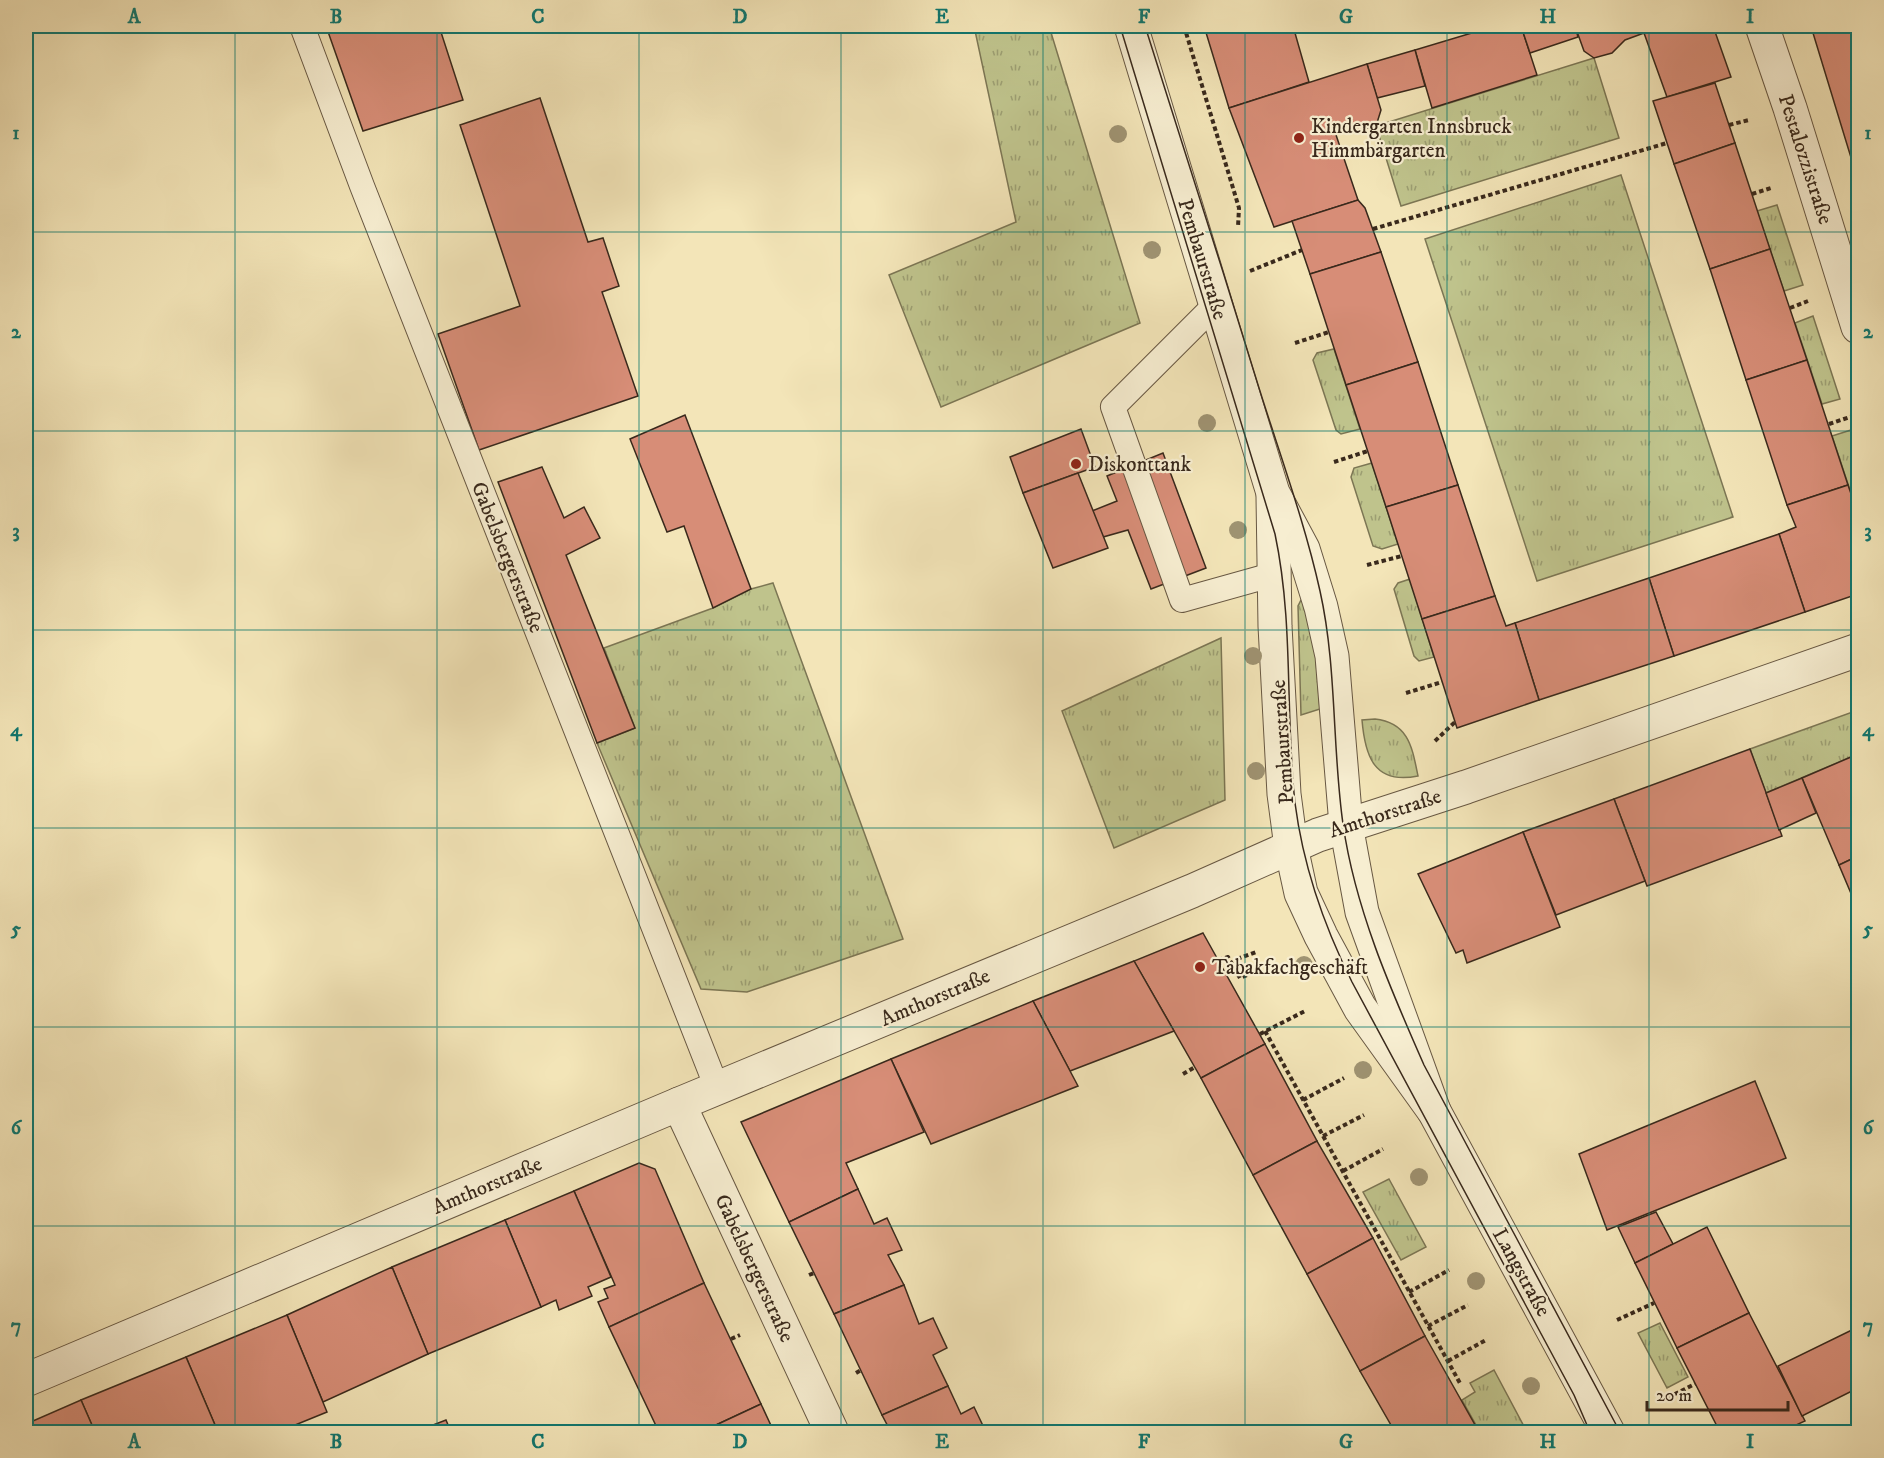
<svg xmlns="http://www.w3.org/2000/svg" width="1884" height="1458" font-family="'IM FELL DW Pica',serif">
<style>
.grass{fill:url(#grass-tufts);stroke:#7c7654;stroke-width:1.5}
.building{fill:#d78d77;stroke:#39291c;stroke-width:1.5}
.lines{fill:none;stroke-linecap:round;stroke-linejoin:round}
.service-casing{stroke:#685843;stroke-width:26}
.minor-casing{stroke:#685843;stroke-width:35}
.tertiary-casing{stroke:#685843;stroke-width:35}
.path{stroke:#39291c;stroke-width:4;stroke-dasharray:4.5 3;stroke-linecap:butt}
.service{stroke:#f7eed1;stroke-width:24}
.minor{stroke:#f7eed1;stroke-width:33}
.tertiary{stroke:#f7eed1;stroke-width:33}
.tram{stroke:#39291c;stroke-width:1.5}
.tree{fill:#9f9372}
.grid{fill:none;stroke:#0f766e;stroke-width:1.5;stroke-opacity:0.55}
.poi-dot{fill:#8f2418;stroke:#f7eed1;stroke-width:2}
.labels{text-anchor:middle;stroke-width:4.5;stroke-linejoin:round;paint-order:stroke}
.poi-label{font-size:21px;fill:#39291c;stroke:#f7eed1;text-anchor:start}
.street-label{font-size:21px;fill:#39291c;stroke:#f7eed1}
.neatline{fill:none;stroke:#0f766e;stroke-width:2}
.grid-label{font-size:20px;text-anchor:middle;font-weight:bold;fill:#0f766e}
</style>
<defs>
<pattern id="grass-tufts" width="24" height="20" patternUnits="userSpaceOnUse" patternTransform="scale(1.5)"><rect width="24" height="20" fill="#bfc38c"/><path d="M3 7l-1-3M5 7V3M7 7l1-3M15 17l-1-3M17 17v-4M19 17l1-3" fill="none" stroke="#9c9e72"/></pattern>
</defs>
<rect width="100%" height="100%" fill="#f3e5b8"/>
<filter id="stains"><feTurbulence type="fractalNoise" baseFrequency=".00333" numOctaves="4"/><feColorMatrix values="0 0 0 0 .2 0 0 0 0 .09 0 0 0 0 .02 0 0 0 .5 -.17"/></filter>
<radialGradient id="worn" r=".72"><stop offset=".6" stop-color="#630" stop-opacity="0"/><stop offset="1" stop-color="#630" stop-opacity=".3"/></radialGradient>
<g class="grass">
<path d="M974,26H1049L1140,323L941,407L889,275L1016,222Z"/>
<path d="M1594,58L1619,138L1401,206L1376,126Z"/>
<path d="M1621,175L1733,517L1537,581L1425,239Z"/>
<path d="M1777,205L1803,285L1784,291L1757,211Z"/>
<path d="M1813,316L1840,399L1822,404L1795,323Z"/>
<path d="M1334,349L1360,429L1341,434L1336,430L1313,360L1317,353Z"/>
<path d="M1851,430L1858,454V514L1832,436Z"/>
<path d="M1372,463L1398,544L1382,549L1373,546L1351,477L1354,468Z"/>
<path d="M1410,579L1434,657L1419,661L1414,656L1394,589L1398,583Z"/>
<path d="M773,583L903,939L747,992L701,989L597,743L635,728L604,648L713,608L751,589Z"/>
<path d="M1301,600H1306L1313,624L1320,709L1301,715L1298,606Z"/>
<path d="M1221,638L1225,800L1114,848L1062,711Z"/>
<path d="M1858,710V754L1766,793L1750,749Z"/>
<path d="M1375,719C1409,723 1412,747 1418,776C1374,785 1365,756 1362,720Z"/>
<path d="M1389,1179L1426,1247L1401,1260L1363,1192Z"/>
<path d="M1660,1323L1688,1377L1667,1388L1638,1333Z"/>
<path d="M1494,1370L1527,1432H1480L1462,1400L1475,1392L1470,1383Z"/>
</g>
<g class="building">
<path d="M326,26H439L463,100L363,131Z"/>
<path d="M1204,26H1293L1309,82L1229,108Z"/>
<path d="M1495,26H1521L1537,75L1432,108L1415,50Z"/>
<path d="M1521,26H1575L1578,37L1530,53Z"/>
<path d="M1575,26H1713L1731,77L1667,97L1644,33L1625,40L1612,53L1594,58L1584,51Z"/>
<path d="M1836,26H1858V173L1856,174L1813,33Z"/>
<path d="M1415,50L1425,86L1377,98L1367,64Z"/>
<path d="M1367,64L1381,110L1376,126L1356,131L1345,123L1333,126L1358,200L1274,227L1229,108Z"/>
<path d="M1715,83L1735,143L1674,164L1653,101Z"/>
<path d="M540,98L588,242L603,238L619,286L602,292L638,396L479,450L438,334L520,306L460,125Z"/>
<path d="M1735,143L1770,249L1710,269L1674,164Z"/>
<path d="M1358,200L1365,208L1381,252L1310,274L1292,221Z"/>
<path d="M1770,249L1807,360L1746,380L1710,269Z"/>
<path d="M1381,252L1418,362L1346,385L1310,274Z"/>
<path d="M1807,360L1848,485L1787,505L1746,380Z"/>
<path d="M1418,362L1458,485L1386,507L1346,385Z"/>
<path d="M685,415L751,589L713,608L684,526L667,532L630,439Z"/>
<path d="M1081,429L1095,467L1023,493L1010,457Z"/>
<path d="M1163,453L1206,568L1151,589L1128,530L1103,537L1092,511L1117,501L1107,476Z"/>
<path d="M542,467L564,518L584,507L600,538L566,555L635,728L597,743L498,482Z"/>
<path d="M1078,473L1108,548L1053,568L1023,493Z"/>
<path d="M1458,485L1495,596L1422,619L1386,507Z"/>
<path d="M1848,485L1858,514V594L1805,612L1779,534L1796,527L1787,505Z"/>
<path d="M1779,534L1805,612L1674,656L1649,578Z"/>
<path d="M1649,578L1674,656L1539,700L1515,623Z"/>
<path d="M1495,596L1506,626L1515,623L1539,700L1457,728L1422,619Z"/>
<path d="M1750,749L1782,836L1647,886L1614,799Z"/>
<path d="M1858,754V856L1839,865L1802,778Z"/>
<path d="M1802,778L1816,813L1779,830L1766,793Z"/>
<path d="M1614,799L1645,881L1556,915L1523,832Z"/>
<path d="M1523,832L1560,927L1467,963L1463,950L1456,953L1418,874Z"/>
<path d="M1858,856V910L1839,865Z"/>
<path d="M1203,933L1265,1044L1201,1078L1134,961Z"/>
<path d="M1134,961L1174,1031L1070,1071L1033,1001Z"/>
<path d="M1033,1001L1078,1086L931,1144L891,1059Z"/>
<path d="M1265,1044L1317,1141L1253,1175L1201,1078Z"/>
<path d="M891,1059L924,1132L846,1163L858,1189L789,1222L741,1122Z"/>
<path d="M1755,1081L1786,1158L1607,1230L1579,1154Z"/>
<path d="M1317,1141L1373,1238L1307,1274L1253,1175Z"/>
<path d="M639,1163L655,1169L704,1283L609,1327L598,1302L608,1298L604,1289L615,1285L574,1191Z"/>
<path d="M858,1189L874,1224L887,1218L902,1250L888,1255L904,1285L834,1314L789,1222Z"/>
<path d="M574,1191L611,1277L588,1287L592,1296L559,1310L556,1300L541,1307L505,1220Z"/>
<path d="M1656,1212L1673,1244L1635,1263L1618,1227Z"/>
<path d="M505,1220L541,1307L428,1354L392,1267Z"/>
<path d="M1707,1227L1749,1313L1677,1348L1635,1263Z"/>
<path d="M1373,1238L1425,1336L1360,1371L1307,1274Z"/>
<path d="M392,1267L428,1354L323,1402L287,1315Z"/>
<path d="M704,1283L761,1404L701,1432H659L609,1327Z"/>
<path d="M904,1285L919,1324L933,1318L947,1348L933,1355L948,1386L882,1415L834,1314Z"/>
<path d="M1749,1313L1805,1421L1781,1432H1720L1677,1348Z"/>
<path d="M287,1315L327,1412L278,1432H218L186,1357Z"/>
<path d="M1858,1327V1388L1802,1416L1778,1366Z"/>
<path d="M1425,1336L1479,1432H1395L1360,1371Z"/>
<path d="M186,1357L218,1432H95L81,1400Z"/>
<path d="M948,1386L961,1414L974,1407L986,1432H891L882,1415Z"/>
<path d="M81,1400L95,1432H26V1424Z"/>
<path d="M761,1404L774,1432H701Z"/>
<path d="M446,1420L451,1432H415Z"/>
</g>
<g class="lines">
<g class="service-casing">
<g id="service">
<path d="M302,26L362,186L717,1088"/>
<path d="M1217,306L1208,312L1113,407L1182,600L1275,574"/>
</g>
</g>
<g class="minor-casing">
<g id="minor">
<path d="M1762,26L1790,108L1858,327"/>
<path d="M679,1104L832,1432"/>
<path d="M26,1380L679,1104L1192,891L1318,835L1466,787L1858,650"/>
</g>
</g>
<g class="tertiary-casing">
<g id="tertiary">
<path d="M1131,26L1273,493L1303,549L1321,607L1332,656L1346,825L1362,912L1434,1111"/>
<path d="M1273,497L1275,626L1284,794L1291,847L1301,893L1321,936L1360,1008L1434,1111L1608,1432"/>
</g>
</g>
<g class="path">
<path d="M1184,26L1233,188L1239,208L1238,227"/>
<path d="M1729,125L1749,120"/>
<path d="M1752,194L1771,188"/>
<path d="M1373,229L1667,143"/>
<path d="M1250,271L1302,250"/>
<path d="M1790,308L1808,301"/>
<path d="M1295,343L1329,332"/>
<path d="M1829,424L1853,416"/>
<path d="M1334,462L1368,451"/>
<path d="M1367,565L1402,556"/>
<path d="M1406,693L1442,682"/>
<path d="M1435,741L1455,722"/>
<path d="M1237,959L1256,952"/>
<path d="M1218,960L1228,957L1240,978L1263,968"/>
<path d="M1265,1031L1461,1385"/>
<path d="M1260,1034L1305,1011"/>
<path d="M1183,1074L1195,1067"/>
<path d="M1303,1100L1344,1078"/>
<path d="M1323,1136L1364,1115"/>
<path d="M1343,1171L1383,1149"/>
<path d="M809,1275L814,1273"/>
<path d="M1409,1292L1449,1270"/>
<path d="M1617,1320L1654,1303"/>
<path d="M1428,1326L1468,1305"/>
<path d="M731,1339L740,1335"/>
<path d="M1448,1361L1486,1340"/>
<path d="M856,1373L861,1370"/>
<path d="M1661,1401L1695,1384"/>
</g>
<use href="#service" class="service"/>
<use href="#minor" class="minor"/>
<use href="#tertiary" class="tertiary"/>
<g class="tram">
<path d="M1120,26L1275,534C1294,624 1285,713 1295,803C1303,865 1324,926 1352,982L1574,1395L1590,1432"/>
<path d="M1145,26C1183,146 1222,267 1259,388C1280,455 1305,523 1320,591C1337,667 1332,747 1343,824C1355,908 1390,988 1424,1065L1620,1432"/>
</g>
</g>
<g class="tree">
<circle cx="1118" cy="134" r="9"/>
<circle cx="1152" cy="250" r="9"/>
<circle cx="1207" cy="423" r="9"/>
<circle cx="1238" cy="530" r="9"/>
<circle cx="1253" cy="656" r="9"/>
<circle cx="1256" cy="771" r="9"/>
<circle cx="1304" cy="965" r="9"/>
<circle cx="1363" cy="1070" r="9"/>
<circle cx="1419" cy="1177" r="9"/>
<circle cx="1476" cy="1281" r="9"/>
<circle cx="1531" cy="1386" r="9"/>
</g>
<path class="grid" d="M235,26V1432M437,26V1432M639,26V1432M841,26V1432M1043,26V1432M1245,26V1432M1447,26V1432M1649,26V1432M26,232H1858M26,431H1858M26,630H1858M26,828H1858M26,1027H1858M26,1226H1858"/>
<g class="poi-dot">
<circle cx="1299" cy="138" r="6"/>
<circle cx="1076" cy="464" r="6"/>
<circle cx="1200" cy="967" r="6"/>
</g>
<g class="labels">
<g class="poi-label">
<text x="1311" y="133">Kindergarten Innsbruck<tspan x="1311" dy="24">Himmbärgarten</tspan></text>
<text x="1088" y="471">Diskonttank</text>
<text x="1212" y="974">Tabakfachgeschäft</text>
</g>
<g class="street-label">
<text transform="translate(1806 159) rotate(72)" y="7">Pestalozzistraße</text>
<text transform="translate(1203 259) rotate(73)" y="7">Pembaurstraße</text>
<text transform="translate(508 557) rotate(68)" y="7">Gabelsbergerstraße</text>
<text transform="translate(1282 742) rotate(-94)" y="7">Pembaurstraße</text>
<text transform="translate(1385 813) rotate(-18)" y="7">Amthorstraße</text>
<text transform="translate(935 997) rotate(-23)" y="7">Amthorstraße</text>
<text transform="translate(487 1185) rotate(-23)" y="7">Amthorstraße</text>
<text transform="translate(755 1268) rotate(65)" y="7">Gabelsbergerstraße</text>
<text transform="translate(1522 1272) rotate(61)" y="7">Langstraße</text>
</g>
</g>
<rect width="1884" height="1458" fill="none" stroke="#f3e5b8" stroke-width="66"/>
<path d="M1647 1401v9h141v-9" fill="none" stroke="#39291c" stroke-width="3"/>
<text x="1656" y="1401" font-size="18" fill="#39291c" stroke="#f7eed1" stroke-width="4.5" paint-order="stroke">20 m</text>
<rect x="33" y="33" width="1818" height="1392" class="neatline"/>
<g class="grid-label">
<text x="134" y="23">A</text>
<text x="336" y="23">B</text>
<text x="538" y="23">C</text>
<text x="740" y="23">D</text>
<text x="942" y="23">E</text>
<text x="1144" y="23">F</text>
<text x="1346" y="23">G</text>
<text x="1548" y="23">H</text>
<text x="1750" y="23">I</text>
<text x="16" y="139">1</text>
<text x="1868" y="139">1</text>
<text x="16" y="338">2</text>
<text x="1868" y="338">2</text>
<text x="16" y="537">3</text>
<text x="1868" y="537">3</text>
<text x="16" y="736">4</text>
<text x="1868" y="736">4</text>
<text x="16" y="935">5</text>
<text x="1868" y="935">5</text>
<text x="16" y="1134">6</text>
<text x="1868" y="1134">6</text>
<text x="16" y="1332">7</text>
<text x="1868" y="1332">7</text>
<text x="134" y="1448">A</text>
<text x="336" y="1448">B</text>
<text x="538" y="1448">C</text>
<text x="740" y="1448">D</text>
<text x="942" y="1448">E</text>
<text x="1144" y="1448">F</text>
<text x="1346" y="1448">G</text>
<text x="1548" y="1448">H</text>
<text x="1750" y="1448">I</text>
</g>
<rect width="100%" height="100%" filter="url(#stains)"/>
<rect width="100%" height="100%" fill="url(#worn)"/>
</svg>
